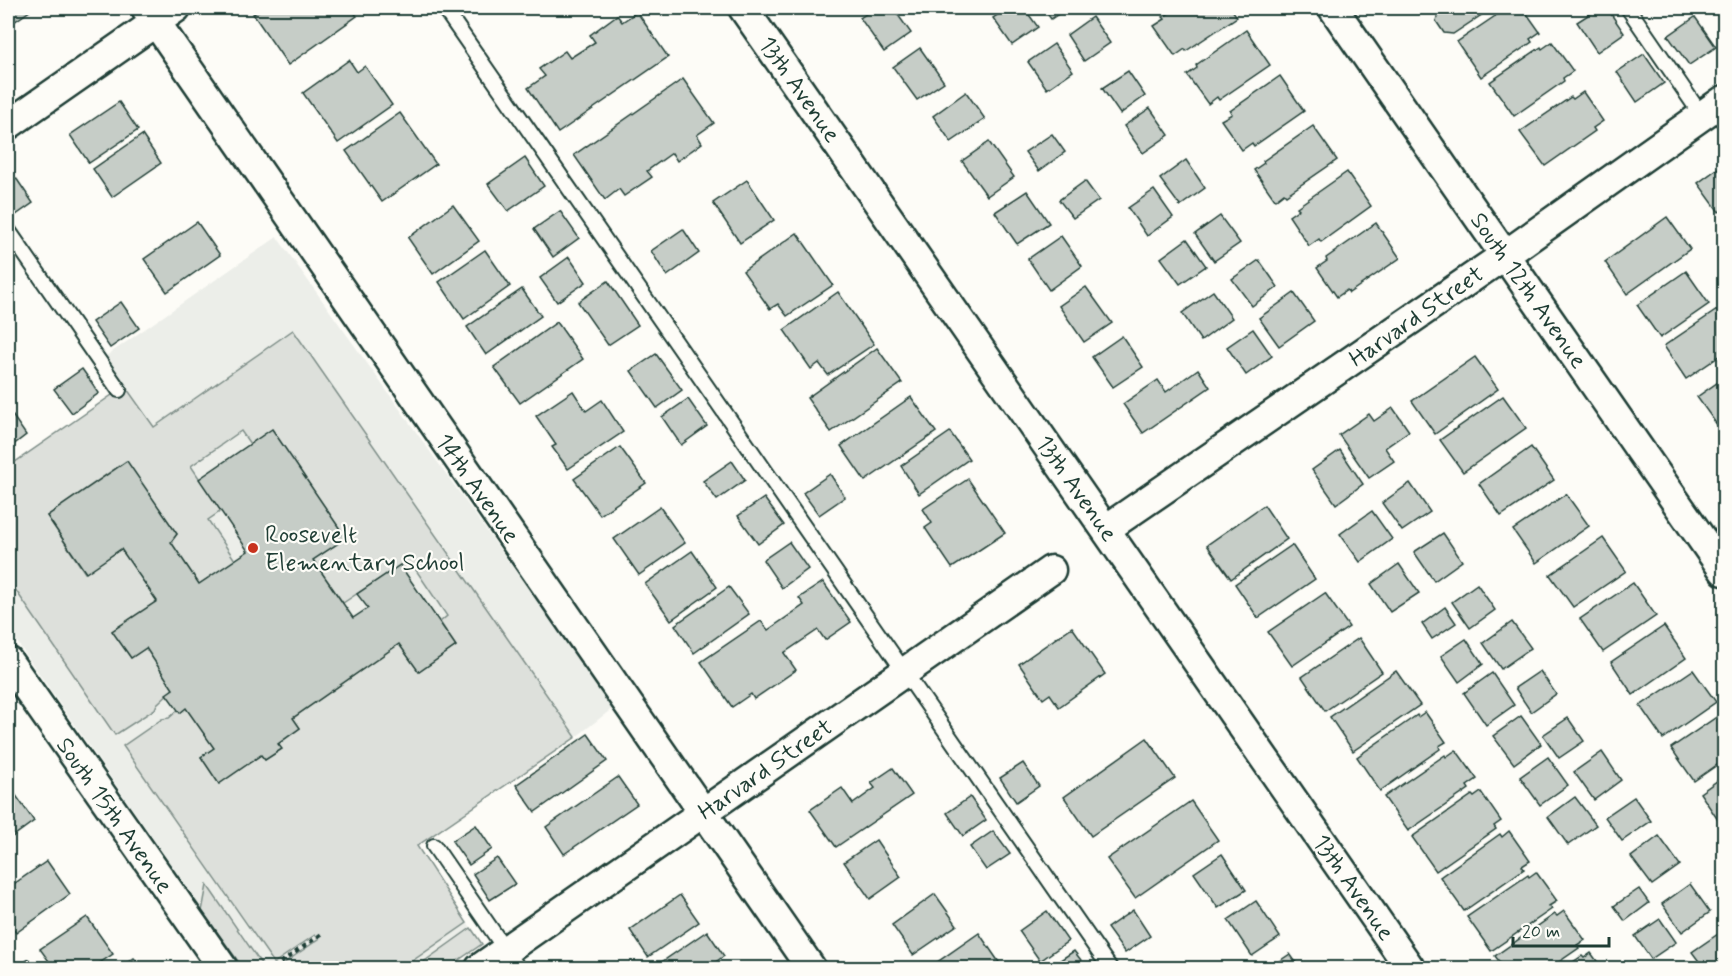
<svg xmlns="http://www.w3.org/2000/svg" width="1732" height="976" font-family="Mynerve,sans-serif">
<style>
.built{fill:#eceee9}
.green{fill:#dde0db;stroke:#7e8e88;stroke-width:1.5}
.building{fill:#c6cdc7;stroke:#1f3d34;stroke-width:1.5}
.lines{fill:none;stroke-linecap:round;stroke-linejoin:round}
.lane-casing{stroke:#1f3d34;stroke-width:18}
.street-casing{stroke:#1f3d34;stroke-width:33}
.path{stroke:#1f3d34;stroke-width:4;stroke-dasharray:4.5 4.5;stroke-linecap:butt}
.lane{stroke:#fdfcf7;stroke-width:14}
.street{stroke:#fdfcf7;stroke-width:28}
.poi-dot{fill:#c8321e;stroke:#fdfcf7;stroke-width:2}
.labels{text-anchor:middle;stroke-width:4.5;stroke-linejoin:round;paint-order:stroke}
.street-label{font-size:24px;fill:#1f3d34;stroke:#fdfcf7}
.poi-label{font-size:24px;fill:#1f3d34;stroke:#fdfcf7;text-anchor:start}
</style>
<rect width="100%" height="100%" fill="#fdfcf7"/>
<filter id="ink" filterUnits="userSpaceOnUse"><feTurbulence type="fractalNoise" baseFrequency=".0167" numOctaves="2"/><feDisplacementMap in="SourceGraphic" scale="12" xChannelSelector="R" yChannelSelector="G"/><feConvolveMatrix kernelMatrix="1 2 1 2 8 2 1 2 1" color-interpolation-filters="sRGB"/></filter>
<g filter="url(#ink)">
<path class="built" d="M277,237L613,708L576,737L417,846L482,944L447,968H243L8,629V467L119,390L99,361Z"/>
<g class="green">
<path d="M293,330L576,737L417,846L467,923L402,968H277L319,939L315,935L274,963L123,746L162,719L169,718L178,710L180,713L186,708L214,748L201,757L219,784L261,755L265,760L281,749L278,744L300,728L293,718L399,644L419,672L456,646L440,622L447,616L414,567L405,572L400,565L343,603L313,560L346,538L272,430L250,444L241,431L191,466L221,511L208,520L235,560L199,584L171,542L177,534L126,461L47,516L85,573L121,549L157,601L112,631L131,658L146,648L173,689L157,704L155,709L115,735L8,579V467L125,386L154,427Z"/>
<path d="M207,885L264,968H243L202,911Z"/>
<path d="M471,928L482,944L447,968H415Z"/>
</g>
<g class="building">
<path d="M8,8H34L8,26Z"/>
<path d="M263,8H351L357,16L288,65L253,14Z"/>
<path d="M875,8H893L911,33L884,52L860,18Z"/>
<path d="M1008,8H1024L1038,27L1012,45L993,18Z"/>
<path d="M1043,8H1067L1051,19Z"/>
<path d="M1177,8H1231L1237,17L1186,51L1185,49L1175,56L1154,26L1165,19L1163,17Z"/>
<path d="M1434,8H1492L1453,34L1444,33L1436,21L1438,13Z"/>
<path d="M1507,8L1509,9L1512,8H1523L1540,32L1530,39L1532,42L1481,77L1457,42Z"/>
<path d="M1599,8H1607L1624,33L1597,52L1577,22Z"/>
<path d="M637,12L668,57L558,133L528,88L545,76L539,69L565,51L570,58L595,42L590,35L617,15L622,22Z"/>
<path d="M1092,17L1110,43L1084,61L1067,35Z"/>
<path d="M1695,17L1716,47L1689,65L1668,36Z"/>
<path d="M1246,30L1270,65L1219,100L1217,97L1208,104L1187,75L1197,68L1196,65Z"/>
<path d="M1552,42L1573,71L1563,78L1564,81L1514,116L1490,82L1541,47L1542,49Z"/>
<path d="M1054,44L1073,71L1047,89L1028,62Z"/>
<path d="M920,48L944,82L917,100L893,67Z"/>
<path d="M1644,54L1664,83L1637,102L1617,72Z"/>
<path d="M349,60L357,72L365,66L392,105L338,143L303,93Z"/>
<path d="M1128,71L1145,96L1120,114L1102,88Z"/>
<path d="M1280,76L1304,111L1254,146L1252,143L1242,150L1221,120L1232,114L1230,111Z"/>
<path d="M683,79L714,123L697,135L702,143L677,161L672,153L647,171L652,177L624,196L619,189L605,200L574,155Z"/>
<path d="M966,92L985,119L951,142L933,116Z"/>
<path d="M1583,92L1603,121L1593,128L1595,131L1545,166L1520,132L1571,97L1573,99Z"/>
<path d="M119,102L138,130L89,163L70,135Z"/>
<path d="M1150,108L1169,135L1143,153L1124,126Z"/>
<path d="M400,113L436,164L382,202L346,151Z"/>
<path d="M1313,126L1337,160L1286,195L1284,193L1275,200L1254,170L1264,163L1263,161Z"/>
<path d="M1052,134L1065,152L1039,171L1025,152Z"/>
<path d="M142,135L161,163L112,197L93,169Z"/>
<path d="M989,142L1014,177L987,196L962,161Z"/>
<path d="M525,158L544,186L508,211L488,184Z"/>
<path d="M1186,160L1205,188L1180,206L1160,179Z"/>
<path d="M1724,164V208L1719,212L1698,183Z"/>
<path d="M1347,172L1371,206L1321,242L1319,239L1309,246L1289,216L1299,209L1297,207Z"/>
<path d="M16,178L33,203L16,215L8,204V184Z"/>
<path d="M747,180L774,220L740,243L713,203Z"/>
<path d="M1085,181L1099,200L1073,218L1059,200Z"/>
<path d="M1154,190L1173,217L1147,236L1128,208Z"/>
<path d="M1027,191L1049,223L1017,244L995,212Z"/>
<path d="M453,205L479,241L433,274L408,238Z"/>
<path d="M560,211L579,238L553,257L534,229Z"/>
<path d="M1220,216L1240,243L1214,261L1195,234Z"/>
<path d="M1667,217L1690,249L1627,294L1605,262Z"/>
<path d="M197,222L220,255L167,292L144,259Z"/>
<path d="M1376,223L1400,258L1349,293L1347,290L1337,297L1317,268L1327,261L1326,258Z"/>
<path d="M683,229L699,253L667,276L651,251Z"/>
<path d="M797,233L833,285L787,316L778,304L770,309L743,271Z"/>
<path d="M1061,236L1082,266L1049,290L1028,259Z"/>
<path d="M1187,239L1206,266L1180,284L1161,258Z"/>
<path d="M485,250L510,286L464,319L439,282Z"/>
<path d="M569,257L586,282L557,302L540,278Z"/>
<path d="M1259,260L1278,287L1252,306L1232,279Z"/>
<path d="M1686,271L1709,304L1660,338L1637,305Z"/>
<path d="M608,281L638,325L608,345L578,302Z"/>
<path d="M1086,287L1112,323L1084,342L1059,306Z"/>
<path d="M522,289L541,316L486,355L467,327Z"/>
<path d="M1213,291L1232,318L1201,341L1182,313Z"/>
<path d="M838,292L874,344L828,375L819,363L811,369L784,330Z"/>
<path d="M1294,293L1314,321L1279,346L1259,318Z"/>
<path d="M121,302L139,328L110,348L92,322Z"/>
<path d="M1717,310L1724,320V353L1686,379L1664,346Z"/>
<path d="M557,322L583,359L520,403L494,367Z"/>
<path d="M1253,329L1272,356L1246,375L1227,347Z"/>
<path d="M1122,336L1143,367L1113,387L1092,357Z"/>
<path d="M877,348L902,383L831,432L807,398Z"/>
<path d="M656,354L682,390L657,408L631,371Z"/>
<path d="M1475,357L1498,389L1435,434L1412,401Z"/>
<path d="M82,369L99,393L72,413L54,389Z"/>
<path d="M1198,369L1210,387L1143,433L1123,404L1158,380L1166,392Z"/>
<path d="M1724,378V426L1720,429L1697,397Z"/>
<path d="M573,391L586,411L602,400L623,432L568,469L552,447L556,445L536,416Z"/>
<path d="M1503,396L1526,428L1463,472L1440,440Z"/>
<path d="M911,397L936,432L865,481L841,446Z"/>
<path d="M688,399L707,426L681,445L662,417Z"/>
<path d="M1393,408L1409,431L1385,448L1394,461L1369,478L1339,435L1369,414L1374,421Z"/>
<path d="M8,409L26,435L8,449Z"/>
<path d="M272,429L346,538L313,560L353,618L368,608L357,594L400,565L456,646L419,672L399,644L293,718L300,728L278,744L282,749L265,760L261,755L219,784L201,757L214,748L186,708L180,713L167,695L166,694L173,689L146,648L131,658L112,631L157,601L121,549L86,573L47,516L127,461L177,534L171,542L199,584L248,551L199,479Z"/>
<path d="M950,432L969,459L919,494L901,466Z"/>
<path d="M620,447L646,483L600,515L574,479Z"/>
<path d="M1531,447L1554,480L1501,516L1479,484Z"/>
<path d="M1340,450L1363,484L1336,504L1312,470Z"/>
<path d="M732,461L745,480L717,500L703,481Z"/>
<path d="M830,474L845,497L819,515L803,493Z"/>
<path d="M968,479L1005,533L952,568L925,528L932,523L923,509Z"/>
<path d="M1410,483L1430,512L1402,531L1382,503Z"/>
<path d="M1566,494L1589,526L1536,563L1513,530Z"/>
<path d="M764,498L784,525L758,544L738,516Z"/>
<path d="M1264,505L1287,539L1231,579L1207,545Z"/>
<path d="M660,507L685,543L639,575L614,539Z"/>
<path d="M1372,511L1392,539L1360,562L1340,534Z"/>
<path d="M1443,533L1462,561L1434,581L1414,552Z"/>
<path d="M1603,538L1626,571L1573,607L1550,575Z"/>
<path d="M789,542L808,569L782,588L763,560Z"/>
<path d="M1292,545L1315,579L1258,618L1235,584Z"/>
<path d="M692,551L717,587L671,620L645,584Z"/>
<path d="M1399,564L1419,593L1390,612L1371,584Z"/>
<path d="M823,582L851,622L825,640L818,630L784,653L796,670L754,699L751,694L732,707L701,662L761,621L768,630L804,605L799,598Z"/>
<path d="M1633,583L1656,616L1603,652L1580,619Z"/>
<path d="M1477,584L1495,610L1470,628L1452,602Z"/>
<path d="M729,587L749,614L694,653L675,625Z"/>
<path d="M1325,593L1349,627L1292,666L1268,632Z"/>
<path d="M1445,607L1456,623L1432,639L1422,624Z"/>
<path d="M1512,622L1531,648L1501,669L1483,643Z"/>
<path d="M1664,626L1686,658L1633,695L1611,662Z"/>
<path d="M1072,627L1105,674L1059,707L1050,694L1043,699L1019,664Z"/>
<path d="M1359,638L1382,672L1325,711L1302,677Z"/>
<path d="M1466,639L1483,664L1459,682L1441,656Z"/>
<path d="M1693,670L1716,702L1663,739L1640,706Z"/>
<path d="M1396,671L1420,705L1353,751L1330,717Z"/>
<path d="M1540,671L1556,694L1531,712L1515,688Z"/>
<path d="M1492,673L1514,705L1486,725L1464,693Z"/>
<path d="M1425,712L1446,742L1439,746L1440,749L1380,791L1357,757L1417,715L1418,717Z"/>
<path d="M1724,712V760L1694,781L1671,748Z"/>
<path d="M1521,716L1541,744L1514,764L1493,736Z"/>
<path d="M1568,718L1584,741L1559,758L1543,735Z"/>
<path d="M588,734L607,761L535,812L516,785Z"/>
<path d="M1147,738L1175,778L1091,836L1064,797Z"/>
<path d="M1456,750L1477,779L1467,786L1469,789L1408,831L1384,797L1445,755L1446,757Z"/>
<path d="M1602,752L1621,780L1594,800L1574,772Z"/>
<path d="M1548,757L1568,785L1540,805L1520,777Z"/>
<path d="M1023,763L1039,786L1016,802L1000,778Z"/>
<path d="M893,768L912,795L836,847L810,810L842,788L853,804L875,788L871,783Z"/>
<path d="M1724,776V825L1722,826L1700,793Z"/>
<path d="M618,777L637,804L564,854L546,827Z"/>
<path d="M10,787L34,821L8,840V789Z"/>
<path d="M1481,792L1501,821L1494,826L1496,829L1436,871L1412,837L1472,795L1474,797Z"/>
<path d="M970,797L986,820L963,836L947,813Z"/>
<path d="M1575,797L1596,825L1568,845L1548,817Z"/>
<path d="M1634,797L1651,821L1622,841L1605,817Z"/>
<path d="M1191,801L1218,840L1135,898L1107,859Z"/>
<path d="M476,825L492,849L469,865L452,841Z"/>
<path d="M993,831L1010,854L986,870L970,847Z"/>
<path d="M1509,831L1530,861L1522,866L1524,869L1464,911L1440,877L1500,834L1502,837Z"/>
<path d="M1659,836L1680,865L1652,885L1631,857Z"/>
<path d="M876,840L901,877L870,899L844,862Z"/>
<path d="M1222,854L1246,890L1218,908L1194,873Z"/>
<path d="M497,858L515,884L490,900L473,874Z"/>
<path d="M47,861L70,894L16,933L8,921V888Z"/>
<path d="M1536,872L1557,901L1549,906L1552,909L1491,951L1467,917L1528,875L1529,877Z"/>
<path d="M1690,884L1710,912L1682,932L1662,904Z"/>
<path d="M1639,889L1649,903L1625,921L1614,906Z"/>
<path d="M935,894L957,925L913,955L892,925Z"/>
<path d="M680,895L699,922L648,957L630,930Z"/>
<path d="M1256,901L1280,937L1252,956L1228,920Z"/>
<path d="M1133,910L1150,936L1125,953L1107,928Z"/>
<path d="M1047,911L1068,941L1040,961L1019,931Z"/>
<path d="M1564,911L1585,940L1577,945L1579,948L1550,968H1504L1495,956L1555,914L1557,916Z"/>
<path d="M87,917L113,954L92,968H54L40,949Z"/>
<path d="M1660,919L1676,942L1651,959L1635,936Z"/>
<path d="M707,931L724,956L707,968H653Z"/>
<path d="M979,933L1003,968H940L936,963Z"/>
<path d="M1718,934L1724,944V964L1718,968H1704L1692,952Z"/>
<path d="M1074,951L1087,968H1048Z"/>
<path d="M1591,953L1602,968H1564L1582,956L1584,958Z"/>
<path d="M1290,954L1300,968H1269Z"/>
<path d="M134,958L142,968H119Z"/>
<path d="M29,959L35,968H15Z"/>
<path d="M1688,961L1694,968H1677Z"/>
</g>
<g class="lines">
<g class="lane-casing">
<g id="lane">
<path d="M444,8L1110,968"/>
<path d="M1628,8L1702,116"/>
<path d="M8,230L119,390"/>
<path d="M434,846L518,968"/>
</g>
</g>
<g class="street-casing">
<g id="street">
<path d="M146,8L811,968"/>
<path d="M743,8L1410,968"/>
<path d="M1333,8L1724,571"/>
<path d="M8,125L176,8"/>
<path d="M1106,529L1505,255L1724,100"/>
<path d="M8,661L223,968"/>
<path d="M480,968L1051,570"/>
</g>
</g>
<path class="path" d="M273,968L323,933"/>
<use href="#lane" class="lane"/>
<use href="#street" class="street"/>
</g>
</g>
<circle class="poi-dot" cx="253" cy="548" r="6"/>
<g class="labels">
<g class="street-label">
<text transform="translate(800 89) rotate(55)" y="8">13th Avenue</text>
<text transform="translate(1529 290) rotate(55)" y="8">South 12th Avenue</text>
<text transform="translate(1416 316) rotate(-35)" y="8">Harvard Street</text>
<text transform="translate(478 488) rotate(55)" y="8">14th Avenue</text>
<text transform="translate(1077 488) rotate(55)" y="8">13th Avenue</text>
<text transform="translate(765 769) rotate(-35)" y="8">Harvard Street</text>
<text transform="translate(115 815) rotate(55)" y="8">South 15th Avenue</text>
<text transform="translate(1354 887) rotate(55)" y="8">13th Avenue</text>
</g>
<g class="poi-label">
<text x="265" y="542">Roosevelt<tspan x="265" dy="28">Elementary School</tspan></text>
</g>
</g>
<rect width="1732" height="976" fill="none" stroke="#fdfcf7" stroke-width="30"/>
<rect x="15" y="15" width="1702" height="946" fill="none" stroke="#1f3d34" stroke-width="2" filter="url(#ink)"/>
<path d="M1513 937v9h96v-9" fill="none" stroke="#1f3d34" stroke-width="3"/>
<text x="1522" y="937" font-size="18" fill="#1f3d34" stroke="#fdfcf7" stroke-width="4.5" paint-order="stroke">20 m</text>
</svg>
